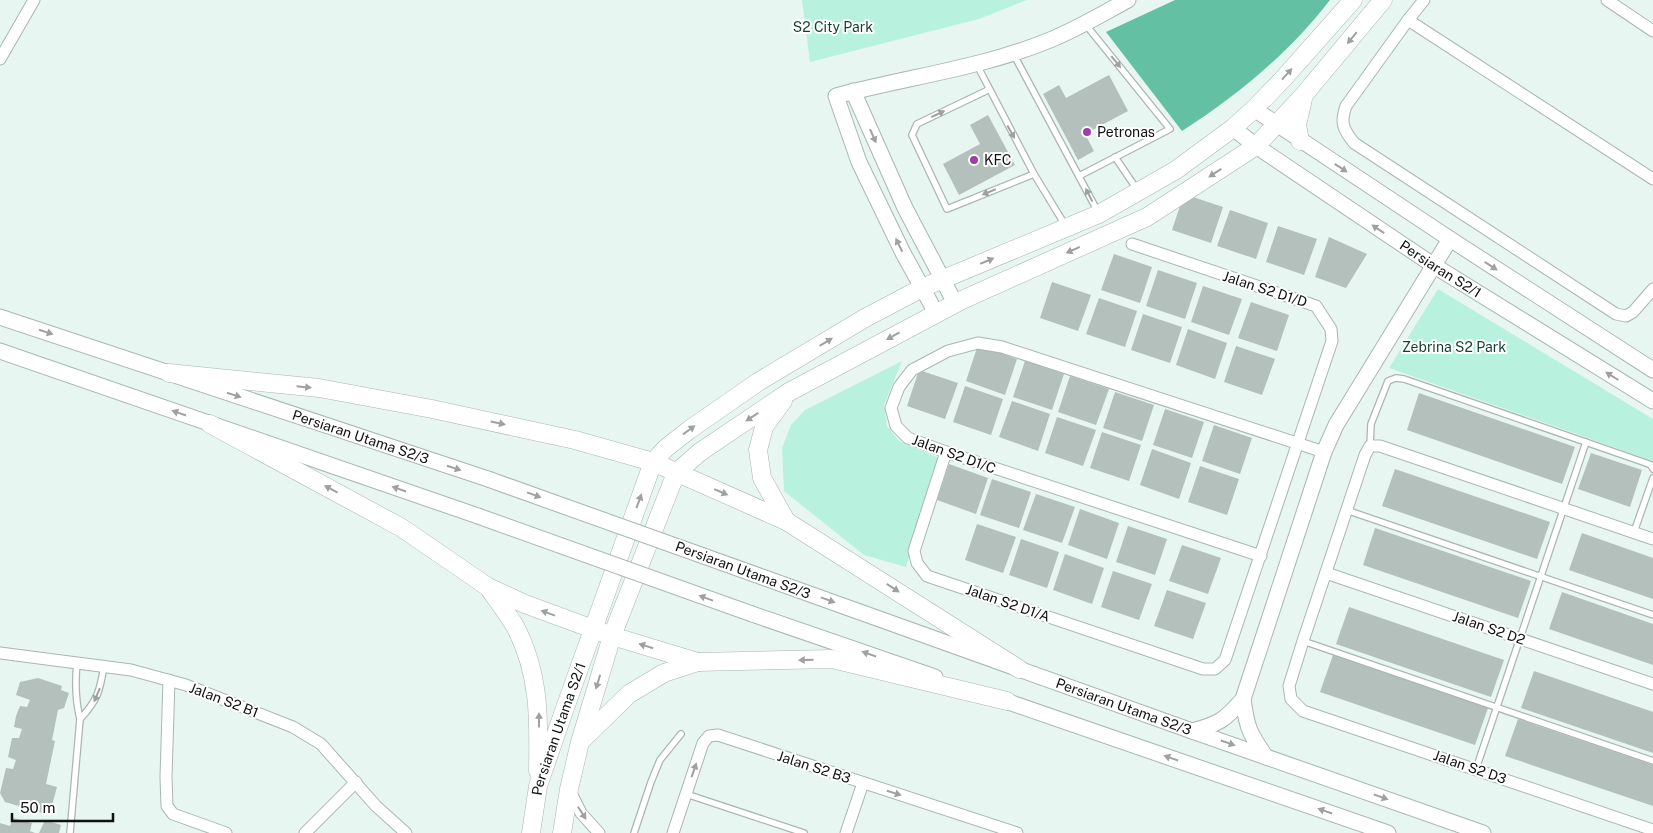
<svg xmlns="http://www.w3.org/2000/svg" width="1653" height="833" font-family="'Public Sans',sans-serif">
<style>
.green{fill:#b8f2de}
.forest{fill:#64c0a3}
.building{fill:#b3c0bb}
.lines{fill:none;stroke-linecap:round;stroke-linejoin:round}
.lane-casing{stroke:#a9b6b1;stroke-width:8}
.street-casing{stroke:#a9b6b1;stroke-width:13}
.secondary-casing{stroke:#a9b6b1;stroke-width:17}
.primary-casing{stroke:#a9b6b1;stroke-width:19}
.lane{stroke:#fff;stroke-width:5.5}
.street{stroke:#fff;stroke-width:11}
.secondary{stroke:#fff;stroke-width:15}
.primary{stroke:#fff;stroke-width:18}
.secondary-bridge-casing{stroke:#a9b6b1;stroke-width:17;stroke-linecap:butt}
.secondary-bridge{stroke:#fff;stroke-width:15}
.oneway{fill:#9fa0a0}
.poi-dot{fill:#9f3ea5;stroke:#fff;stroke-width:2}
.labels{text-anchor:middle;stroke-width:4;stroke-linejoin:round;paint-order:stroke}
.park-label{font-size:14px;fill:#133e31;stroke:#fff}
.poi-label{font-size:14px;fill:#0e1211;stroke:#fff;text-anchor:start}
.street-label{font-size:14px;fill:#0e1211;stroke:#fff}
</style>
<rect width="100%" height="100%" fill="#e8f6f1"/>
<g class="green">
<path d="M802,0H1027L979,19L810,62Z"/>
<path d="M1438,289L1653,419V461L1389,368Z"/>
<path d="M902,361L884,405L887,426L899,441L939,458L906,567L864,555L784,491L782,448L791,425L805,410Z"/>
</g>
<path class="forest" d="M1175,0H1330C1290,52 1237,96 1182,131L1106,32Z"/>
<g class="building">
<path d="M1109,75L1128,111L1085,134L1094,151L1078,160L1043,94L1059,85L1066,98Z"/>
<path d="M988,115L1015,165L959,195L943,164L980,144L970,125Z"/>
<path d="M1184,194L1223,207L1211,243L1172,230Z"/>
<path d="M1230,210L1268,223L1256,259L1217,246Z"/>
<path d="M1278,226L1317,239L1304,275L1266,262Z"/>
<path d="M1329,237L1367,254L1346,288L1315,277Z"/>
<path d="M1114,254L1152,267L1140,303L1101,290Z"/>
<path d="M1158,270L1197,283L1185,319L1146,306Z"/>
<path d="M1052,282L1091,295L1078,331L1040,318Z"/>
<path d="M1203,286L1242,299L1229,335L1191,322Z"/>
<path d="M1099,298L1137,311L1125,347L1086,334Z"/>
<path d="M1251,302L1289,315L1277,351L1238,338Z"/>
<path d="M1143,314L1182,327L1170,363L1131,350Z"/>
<path d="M1188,329L1227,343L1215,379L1176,365Z"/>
<path d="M978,345L1017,359L1005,395L966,381Z"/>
<path d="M1236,346L1275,359L1262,395L1224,382Z"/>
<path d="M1025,361L1064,374L1052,410L1013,397Z"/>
<path d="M919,370L958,383L945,419L907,406Z"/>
<path d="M1070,376L1109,389L1096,425L1058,412Z"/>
<path d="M965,386L1003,399L991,435L953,422Z"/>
<path d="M1115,392L1154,405L1142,441L1103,428Z"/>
<path d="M1419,393L1575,447L1562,484L1407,430Z"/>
<path d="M1012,401L1050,414L1038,451L999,437Z"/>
<path d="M1165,409L1204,422L1192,458L1153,445Z"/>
<path d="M1057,417L1096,430L1083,466L1045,453Z"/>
<path d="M1214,425L1252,438L1240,474L1202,461Z"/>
<path d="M1102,432L1141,445L1129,481L1090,468Z"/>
<path d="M1152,449L1191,463L1179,499L1140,485Z"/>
<path d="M1591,453L1642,470L1630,507L1578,489Z"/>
<path d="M949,464L988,478L976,514L937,500Z"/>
<path d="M1200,466L1239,479L1227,515L1188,502Z"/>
<path d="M1395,469L1550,522L1537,559L1382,506Z"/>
<path d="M992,479L1031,492L1019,528L980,515Z"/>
<path d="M1036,494L1075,507L1062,543L1023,530Z"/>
<path d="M1080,509L1119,523L1107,559L1068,545Z"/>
<path d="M977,524L1016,537L1003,573L965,560Z"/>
<path d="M1128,526L1167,539L1155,575L1116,562Z"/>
<path d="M1375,528L1531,581L1518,618L1363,565Z"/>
<path d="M1582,533L1653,558V599L1569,570Z"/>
<path d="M1021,539L1059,552L1047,588L1009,575Z"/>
<path d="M1182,545L1221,558L1208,594L1169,581Z"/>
<path d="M1065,554L1104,568L1092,604L1053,590Z"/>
<path d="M1113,571L1152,584L1139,620L1101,607Z"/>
<path d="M1167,590L1206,603L1193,639L1154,626Z"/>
<path d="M1562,592L1653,624V665L1549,629Z"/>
<path d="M1349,607L1504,660L1491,697L1336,644Z"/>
<path d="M1333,655L1488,708L1475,745L1320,692Z"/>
<path d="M1534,671L1653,712V753L1521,708Z"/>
<path d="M38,678L62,686L61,690L69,693L64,708L58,710L52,740L55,741L46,784L57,787L51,809L42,813L5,802L0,793L6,768L13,769L16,760L8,757L12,738H19L22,729L14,727L16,716L20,706L27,707L30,700L16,695L20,682Z"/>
<path d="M1518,719L1653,765V806L1505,756Z"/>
<path d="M13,818L32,823L30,831L35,833H0V823L10,826Z"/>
<path d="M45,820L61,825L59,833H39Z"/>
</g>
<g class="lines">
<g class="lane-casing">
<g id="lane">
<path d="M1014,55L1098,212"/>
<path d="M977,65L1034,174L1065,225"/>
<path d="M988,90L917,124L912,135L947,209L1034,174"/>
<path d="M1115,157L1138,191"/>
<path d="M1079,176L1170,129L1086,25"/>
<path d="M1370,446L1371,424L1388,381L1396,378L1404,379L1646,463L1651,465L1653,469"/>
<path d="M1346,510L1653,615"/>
<path d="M1634,532L1653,478"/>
<path d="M1303,641L1653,761"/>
<path d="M80,719C98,700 100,690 104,666"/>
<path d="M1476,769L1586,442"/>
<path d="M686,794L804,833"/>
<path d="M70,833L80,719C75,699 75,682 77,662"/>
<path d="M634,833L651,782L660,760L681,734"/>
</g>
</g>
<g class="street-casing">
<g id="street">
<path d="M1424,0L1408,20L1346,106C1340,123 1343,129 1354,143L1616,314L1626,316L1633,312L1653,289"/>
<path d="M1607,0L1653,31"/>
<path d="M1408,20L1653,179"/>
<path d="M0,59L34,0"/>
<path d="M946,452L914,551L917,563L927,576L1203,669H1215L1225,660L1332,341L1331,329L1316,306L1132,244"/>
<path d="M1653,539L1380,446H1370L1365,455L1303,641L1289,686L1291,699L1303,711L1653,830"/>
<path d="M1261,556L946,452L908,438L896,426L891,408L899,387L912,370L948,351L978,343L1002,347L1324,452"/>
<path d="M1326,573L1653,684"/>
<path d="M0,653L131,670L186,685L293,727L321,744L376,806L406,833"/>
<path d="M169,680L166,777L167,806L173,814L226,833"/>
<path d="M569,789L581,813L599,833"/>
<path d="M305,833L356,782"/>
<path d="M673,833L703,743L709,736L718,735L1017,833"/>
<path d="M846,833L863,783"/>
</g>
</g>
<g class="secondary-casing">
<g id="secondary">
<path d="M853,91L905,208L955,303"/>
<path d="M1254,109L1450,239L1653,370"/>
<path id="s1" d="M1233,128L1256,146L1433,265L1653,401"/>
<path d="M936,313L903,253L859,162L836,96C907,77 982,68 1050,40C1077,29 1102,14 1128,0"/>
<path id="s2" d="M0,317L488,479"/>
<path d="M0,351L478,516"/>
<path id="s3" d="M765,578L1192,731L1483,833"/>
<path d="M752,614L935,677"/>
<path d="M997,698L1388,833"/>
<path d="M1243,699C1247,728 1249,733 1266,757"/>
<path d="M1192,731C1219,724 1225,720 1243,699L1324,452L1336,425L1450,239"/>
</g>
</g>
<g class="primary-casing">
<g id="primary">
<path d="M1300,141L1297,125L1303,99"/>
<path d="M169,373L319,388L432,409L575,440L653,462L786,521L1019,669"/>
<path d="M783,401L764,427L758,450L762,478L786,521"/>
<path d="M210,424L402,528L488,587L525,604L612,636L698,662L832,659L1007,701"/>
<path d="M488,587C497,600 508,614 516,628C540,675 539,720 538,771"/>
<path d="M582,740L629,694L664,673L698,662"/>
<path id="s4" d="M531,833L538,786L565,708L653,462L666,448L689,430L758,382L865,318L922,288L1099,214L1176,170L1233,128L1254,109L1283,79L1353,0"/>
<path d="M562,833L569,789L580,742L612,636L676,473L700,452L789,392L962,300L1147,217L1256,146L1303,96L1383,0"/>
</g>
</g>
<use href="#lane" class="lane"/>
<use href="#street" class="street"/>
<use href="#secondary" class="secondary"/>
<use href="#primary" class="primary"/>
<g class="secondary-bridge-casing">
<g id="secondary-bridge">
<path d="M488,479L765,578"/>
<path d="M478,516L752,614"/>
</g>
</g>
<use href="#secondary-bridge" class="secondary-bridge"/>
</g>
<defs><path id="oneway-solid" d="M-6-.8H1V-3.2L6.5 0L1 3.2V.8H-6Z" transform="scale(1.25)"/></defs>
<g class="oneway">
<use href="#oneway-solid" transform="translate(1352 38) rotate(129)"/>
<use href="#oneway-solid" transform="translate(1116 62) rotate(51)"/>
<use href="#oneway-solid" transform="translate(1287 74) rotate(-48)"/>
<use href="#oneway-solid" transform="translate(938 114) rotate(-25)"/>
<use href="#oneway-solid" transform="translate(1011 132) rotate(61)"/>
<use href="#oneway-solid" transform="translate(873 136) rotate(66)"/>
<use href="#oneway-solid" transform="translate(1341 168) rotate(33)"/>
<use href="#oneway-solid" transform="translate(1215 173) rotate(147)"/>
<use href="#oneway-solid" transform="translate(989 192) rotate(158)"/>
<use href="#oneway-solid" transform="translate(1089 195) rotate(-118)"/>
<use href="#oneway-solid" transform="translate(1378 229) rotate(-146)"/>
<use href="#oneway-solid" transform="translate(899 245) rotate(-116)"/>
<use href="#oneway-solid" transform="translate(1073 250) rotate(156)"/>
<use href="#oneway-solid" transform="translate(987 261) rotate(-23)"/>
<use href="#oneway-solid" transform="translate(1491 266) rotate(33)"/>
<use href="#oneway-solid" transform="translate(46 332) rotate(18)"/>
<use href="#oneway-solid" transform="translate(893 336) rotate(151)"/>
<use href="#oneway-solid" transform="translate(826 342) rotate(-31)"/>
<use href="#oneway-solid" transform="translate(1612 376) rotate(-148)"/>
<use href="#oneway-solid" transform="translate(304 387) rotate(6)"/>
<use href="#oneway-solid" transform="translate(234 395) rotate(18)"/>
<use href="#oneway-solid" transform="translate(179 413) rotate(-161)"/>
<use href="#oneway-solid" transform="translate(752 417) rotate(146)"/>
<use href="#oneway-solid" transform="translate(498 423) rotate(12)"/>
<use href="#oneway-solid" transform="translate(689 430) rotate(-36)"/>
<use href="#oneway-solid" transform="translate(454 468) rotate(18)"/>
<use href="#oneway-solid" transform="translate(331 489) rotate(-152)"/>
<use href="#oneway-solid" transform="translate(399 489) rotate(-161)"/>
<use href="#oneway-solid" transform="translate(721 492) rotate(23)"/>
<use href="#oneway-solid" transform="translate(534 495) rotate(20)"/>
<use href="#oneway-solid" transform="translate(639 501) rotate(-70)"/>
<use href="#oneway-solid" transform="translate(893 588) rotate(33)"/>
<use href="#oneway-solid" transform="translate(706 598) rotate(-160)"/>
<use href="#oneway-solid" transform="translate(828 600) rotate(20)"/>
<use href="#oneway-solid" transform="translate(548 613) rotate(-160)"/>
<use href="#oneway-solid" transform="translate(646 646) rotate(-163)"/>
<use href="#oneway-solid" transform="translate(869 654) rotate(-161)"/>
<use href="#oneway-solid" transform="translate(806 660) rotate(179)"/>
<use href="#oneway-solid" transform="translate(598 682) rotate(107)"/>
<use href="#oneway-solid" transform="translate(97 695) rotate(113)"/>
<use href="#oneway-solid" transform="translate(539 720) rotate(-90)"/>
<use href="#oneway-solid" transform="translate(1228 743) rotate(19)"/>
<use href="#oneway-solid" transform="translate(1171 758) rotate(-161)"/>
<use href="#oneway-solid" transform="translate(694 770) rotate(-71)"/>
<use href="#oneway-solid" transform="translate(894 793) rotate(18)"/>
<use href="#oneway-solid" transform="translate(1381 797) rotate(19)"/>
<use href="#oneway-solid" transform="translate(1325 811) rotate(-161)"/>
<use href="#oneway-solid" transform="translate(582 813) rotate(57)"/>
</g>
<g class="poi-dot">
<circle cx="1087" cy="132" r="5"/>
<circle cx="974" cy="160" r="5"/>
</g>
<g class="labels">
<g class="park-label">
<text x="833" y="32">S2 City Park</text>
<text x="1454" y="352">Zebrina S2 Park</text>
</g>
<g class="poi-label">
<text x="1097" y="137">Petronas</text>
<text x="984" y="165">KFC</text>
</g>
<g class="street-label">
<text dy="5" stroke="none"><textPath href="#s1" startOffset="251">Persiaran S2/1</textPath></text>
<text transform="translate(1265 289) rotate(18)" y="5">Jalan S2 D1/D</text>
<text dy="5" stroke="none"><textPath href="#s2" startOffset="380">Persiaran Utama S2/3</textPath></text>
<text transform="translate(954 454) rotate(20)" y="5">Jalan S2 D1/C</text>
<text transform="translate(743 570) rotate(20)" y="5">Persiaran Utama S2/3</text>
<text transform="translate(1008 603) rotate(19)" y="5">Jalan S2 D1/A</text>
<text transform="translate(1489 628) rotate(19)" y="5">Jalan S2 D2</text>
<text transform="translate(224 700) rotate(21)" y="5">Jalan S2 B1</text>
<text dy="5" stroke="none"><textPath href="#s3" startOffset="381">Persiaran Utama S2/3</textPath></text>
<text dy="5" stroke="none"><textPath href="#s4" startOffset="108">Persiaran Utama S2/1</textPath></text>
<text transform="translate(814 767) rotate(18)" y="5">Jalan S2 B3</text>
<text transform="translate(1470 767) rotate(19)" y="5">Jalan S2 D3</text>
</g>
</g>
<path d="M12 813v8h101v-8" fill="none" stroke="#0e1211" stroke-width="2.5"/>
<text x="20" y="813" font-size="15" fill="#0e1211" stroke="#ffffff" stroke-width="4" paint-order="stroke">50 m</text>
</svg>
